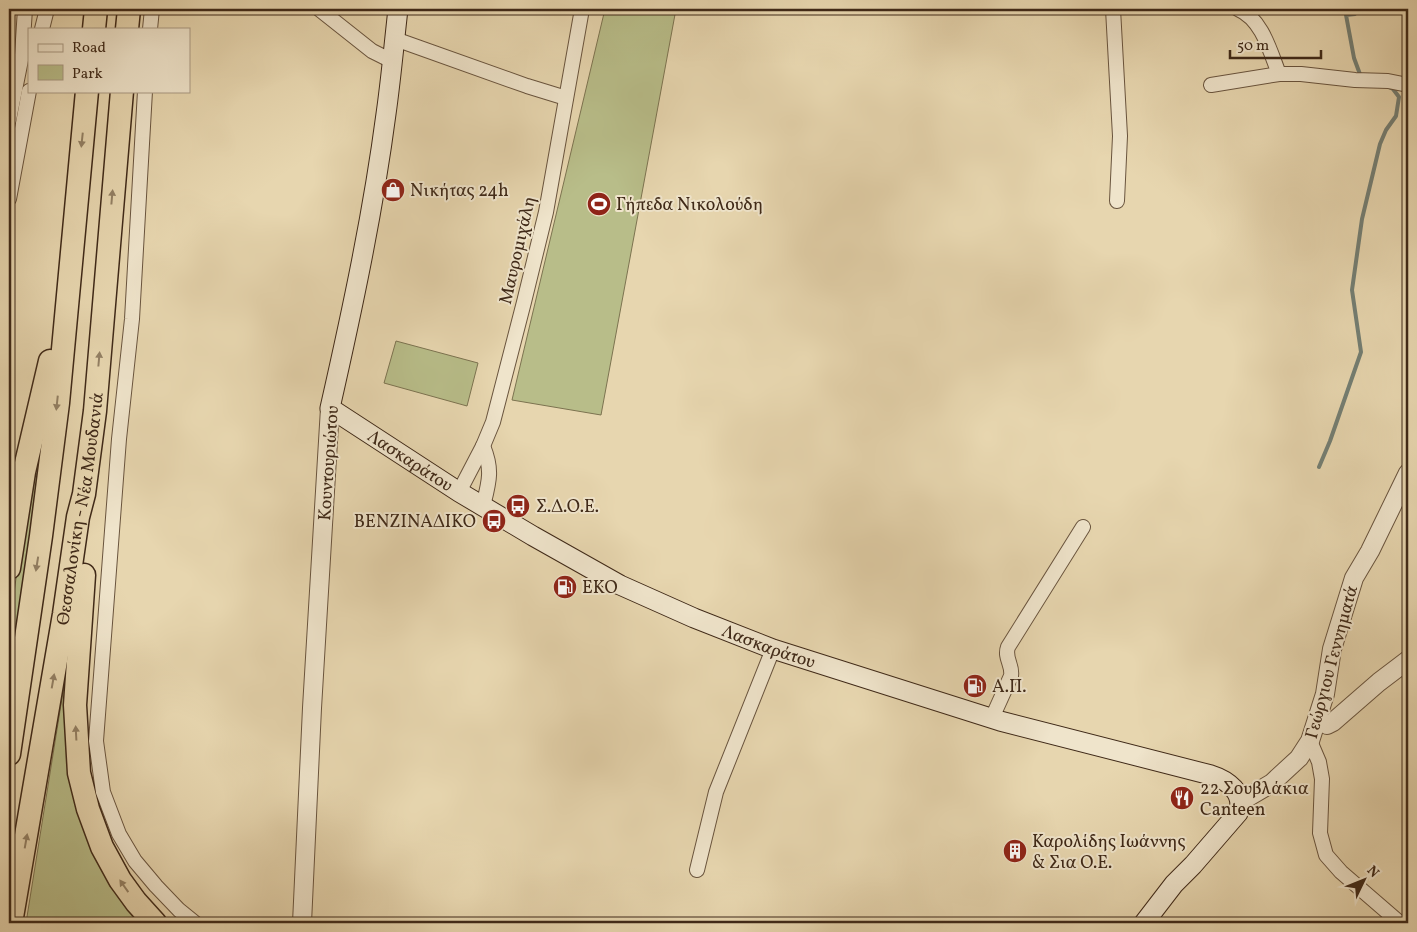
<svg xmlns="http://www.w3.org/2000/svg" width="1417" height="932" font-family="Vollkorn,serif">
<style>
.green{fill:#b8bd89;stroke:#7c7350}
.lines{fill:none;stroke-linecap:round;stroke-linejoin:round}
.stream{stroke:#747f74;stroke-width:4}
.minor-casing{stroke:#69543e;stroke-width:16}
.tertiary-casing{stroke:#69543e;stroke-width:20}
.secondary-casing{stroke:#3f2918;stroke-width:21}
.trunk-casing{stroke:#3f2918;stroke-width:25}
.minor{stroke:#efe4cb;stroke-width:14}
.tertiary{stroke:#efe4cb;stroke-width:18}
.secondary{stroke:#efe4cb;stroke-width:19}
.trunk{stroke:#e7d6af;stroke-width:22}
.oneway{fill:#938064}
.labels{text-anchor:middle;stroke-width:4;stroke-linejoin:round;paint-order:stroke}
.poi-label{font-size:18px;fill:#3f2918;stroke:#efe4cb;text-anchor:start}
.street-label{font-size:18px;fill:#3f2918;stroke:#efe4cb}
</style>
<rect width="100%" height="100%" fill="#e7d6af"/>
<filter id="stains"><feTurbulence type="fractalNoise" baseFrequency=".004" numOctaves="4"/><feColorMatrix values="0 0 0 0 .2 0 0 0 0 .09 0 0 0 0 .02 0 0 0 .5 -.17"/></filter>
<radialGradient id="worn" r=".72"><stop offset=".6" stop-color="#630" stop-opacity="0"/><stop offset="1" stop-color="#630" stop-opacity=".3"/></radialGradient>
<g class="green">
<path d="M605,9H676L601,415L512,400Z"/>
<path d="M396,341L478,363L467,406L384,383Z"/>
<path d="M36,473L38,478L9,677V628L23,529L34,474Z"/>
<path d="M64,686L66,724L141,923H26Z"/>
</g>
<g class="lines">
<g class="stream">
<path d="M1354,9L1355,14L1346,15L1354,58L1361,77"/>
<path d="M1319,467L1330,441L1361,352L1352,290L1362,219L1380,144L1386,130L1396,116L1399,97L1393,89L1389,87"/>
</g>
<g class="minor-casing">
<g id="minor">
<path d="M319,9L372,51L392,61"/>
<path d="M1113,9L1120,136L1117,201"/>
<path d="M1238,9C1262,19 1270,51 1279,74"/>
<path d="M42,29L47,9"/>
<path d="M150,29L152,9"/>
<path d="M395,39L527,86L566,98"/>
<path d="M1211,85L1279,74H1301L1355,80L1388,81L1408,85"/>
<path d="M145,91L132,319L119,439L96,741L103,792L119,834L135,861L156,886L179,910L195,923"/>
<path d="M9,120L22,55L25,9"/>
<path d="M9,199L29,91"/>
<path d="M459,492L483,446L493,422L524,302L546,212L582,9"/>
<path d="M483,506C489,482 493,470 483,446"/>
<path d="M992,718L1011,676C1013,665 1004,658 1008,647L1083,527"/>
<path d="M1310,741L1319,762L1322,779L1320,833L1326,855L1341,872L1400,923"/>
<path d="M697,870L716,792L773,649"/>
</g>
</g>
<g class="tertiary-casing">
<g id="tertiary">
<path d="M1318,719L1327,725L1333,722L1379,682L1408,660"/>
<path d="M1240,802L1272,783L1299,758L1310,741L1325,694L1332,649L1354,578L1370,551L1408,473"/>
<path d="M302,923L312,708L330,408"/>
</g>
</g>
<g class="secondary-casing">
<g id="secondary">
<path id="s1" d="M398,9C394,44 391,79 386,114C373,213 352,311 330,408L459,492L533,536L620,585L694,618L773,649L1000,721L1211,775C1227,780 1246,793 1238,813L1193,865L1174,884L1144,923"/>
</g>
</g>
<g class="trunk-casing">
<g id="trunk">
<path d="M94,29L96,9"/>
<path d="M127,29L129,9"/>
<path d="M9,568L24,472L50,361"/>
<path d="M84,575L75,705L79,773L88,809L102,847L120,880L136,902L155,923"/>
<path d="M9,754L41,536L58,403L87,91"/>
<path id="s2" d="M11,923L64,614L78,517L84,494L95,411L122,91"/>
</g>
</g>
<use href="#minor" class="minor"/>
<use href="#tertiary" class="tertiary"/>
<use href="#secondary" class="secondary"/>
<use href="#trunk" class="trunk"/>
</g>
<defs><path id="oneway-solid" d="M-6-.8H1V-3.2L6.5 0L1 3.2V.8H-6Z" transform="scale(1.25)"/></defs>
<g class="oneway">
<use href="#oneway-solid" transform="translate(82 140) rotate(96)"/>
<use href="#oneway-solid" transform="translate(112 197) rotate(-85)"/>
<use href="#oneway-solid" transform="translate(99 359) rotate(-85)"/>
<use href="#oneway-solid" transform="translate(57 403) rotate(96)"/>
<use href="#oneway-solid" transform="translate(37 564) rotate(99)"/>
<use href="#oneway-solid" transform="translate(53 681) rotate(-80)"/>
<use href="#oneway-solid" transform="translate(76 733) rotate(-93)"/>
<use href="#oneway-solid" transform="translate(26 841) rotate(-80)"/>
<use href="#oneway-solid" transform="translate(124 886) rotate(-125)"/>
</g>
<defs>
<g id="shop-disc" transform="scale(1.25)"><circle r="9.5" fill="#8f2418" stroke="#efe4cb"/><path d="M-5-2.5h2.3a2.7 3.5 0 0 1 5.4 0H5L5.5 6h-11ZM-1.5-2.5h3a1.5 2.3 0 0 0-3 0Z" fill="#fff"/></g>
<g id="stadium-disc" transform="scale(1.25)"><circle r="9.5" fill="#8f2418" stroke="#efe4cb"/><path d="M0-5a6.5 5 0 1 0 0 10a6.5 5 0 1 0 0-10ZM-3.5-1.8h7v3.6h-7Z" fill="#fff"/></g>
<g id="bus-disc" transform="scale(1.25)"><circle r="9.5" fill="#8f2418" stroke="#efe4cb"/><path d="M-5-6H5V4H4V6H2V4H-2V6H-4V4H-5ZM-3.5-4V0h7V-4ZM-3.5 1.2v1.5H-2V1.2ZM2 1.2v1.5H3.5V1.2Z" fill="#fff"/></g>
<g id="fuel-disc" transform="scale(1.25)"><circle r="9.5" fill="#8f2418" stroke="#efe4cb"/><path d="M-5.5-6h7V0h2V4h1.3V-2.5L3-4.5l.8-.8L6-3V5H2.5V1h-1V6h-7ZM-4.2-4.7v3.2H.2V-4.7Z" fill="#fff"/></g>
<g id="restaurant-disc" transform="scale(1.25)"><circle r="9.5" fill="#8f2418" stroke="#efe4cb"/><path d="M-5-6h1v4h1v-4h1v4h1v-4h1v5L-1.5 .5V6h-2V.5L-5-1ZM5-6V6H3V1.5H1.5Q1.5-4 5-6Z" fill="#fff"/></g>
<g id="building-disc" transform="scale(1.25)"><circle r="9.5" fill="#8f2418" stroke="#efe4cb"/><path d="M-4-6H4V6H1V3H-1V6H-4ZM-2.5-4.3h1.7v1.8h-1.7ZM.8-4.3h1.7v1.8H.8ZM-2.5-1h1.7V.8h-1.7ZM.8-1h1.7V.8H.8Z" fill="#fff"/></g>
</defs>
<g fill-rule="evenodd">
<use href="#shop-disc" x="393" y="190"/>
<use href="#stadium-disc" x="599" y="204"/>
<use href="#bus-disc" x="518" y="506"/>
<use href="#bus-disc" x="494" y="521"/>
<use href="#fuel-disc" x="565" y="587"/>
<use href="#fuel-disc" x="975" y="686"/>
<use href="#restaurant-disc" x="1182" y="798"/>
<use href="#building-disc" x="1015" y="851"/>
</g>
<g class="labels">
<g class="poi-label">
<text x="410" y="196">Νικήτας 24h</text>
<text x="616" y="210">Γήπεδα Νικολούδη</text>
<text x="536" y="512">Σ.Δ.Ο.Ε.</text>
<text x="476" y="527" text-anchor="end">ΒΕΝΖΙΝΑΔΙΚΟ</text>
<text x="582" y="593">EKO</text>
<text x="992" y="692">Α.Π.</text>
<text x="1200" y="794">22 Σουβλάκια<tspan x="1200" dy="21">Canteen</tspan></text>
<text x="1032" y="847">Καρολίδης Ιωάννης<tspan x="1032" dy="21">&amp; Σια Ο.Ε.</tspan></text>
</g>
<g class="street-label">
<text transform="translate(517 250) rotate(-77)" y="6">Μαυρομιχάλη</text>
<text dy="6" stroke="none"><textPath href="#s1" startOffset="501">Λασκαράτου</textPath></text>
<text transform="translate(328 463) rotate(-86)" y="6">Κουντουριώτου</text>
<text dy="6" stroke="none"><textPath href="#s2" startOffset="420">Θεσσαλονίκη - Νέα Μουδανιά</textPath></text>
<text dy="6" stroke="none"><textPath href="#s1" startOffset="906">Λασκαράτου</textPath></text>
<text transform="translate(1331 662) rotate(-75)" y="6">Γεώργιου Γεννηματά</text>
</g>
</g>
<rect width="1417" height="932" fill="none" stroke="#e7d6af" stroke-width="30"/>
<rect x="10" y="10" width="1397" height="912" fill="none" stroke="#3f2918" stroke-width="2.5"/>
<rect x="15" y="15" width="1387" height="902" fill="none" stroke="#3f2918"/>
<rect x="28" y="28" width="162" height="65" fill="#efe4cb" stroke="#a99983"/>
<rect x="38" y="44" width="25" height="8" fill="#efe4cb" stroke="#a99983"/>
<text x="72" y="52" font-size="15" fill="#3f2918">Road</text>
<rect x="38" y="65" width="25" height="15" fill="#b8bd89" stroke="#a99983"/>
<text x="72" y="78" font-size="15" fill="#3f2918">Park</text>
<g transform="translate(1364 880) rotate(47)" stroke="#efe4cb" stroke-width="4" paint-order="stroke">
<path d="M0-4L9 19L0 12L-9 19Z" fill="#3f2918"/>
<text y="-8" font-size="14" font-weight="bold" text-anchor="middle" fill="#3f2918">N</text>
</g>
<path d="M1230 50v8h91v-8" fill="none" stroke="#3f2918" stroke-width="2.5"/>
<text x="1237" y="50" font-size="15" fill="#3f2918" stroke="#efe4cb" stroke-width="4" paint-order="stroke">50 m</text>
<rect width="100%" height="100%" filter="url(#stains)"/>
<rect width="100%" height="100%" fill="url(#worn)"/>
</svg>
